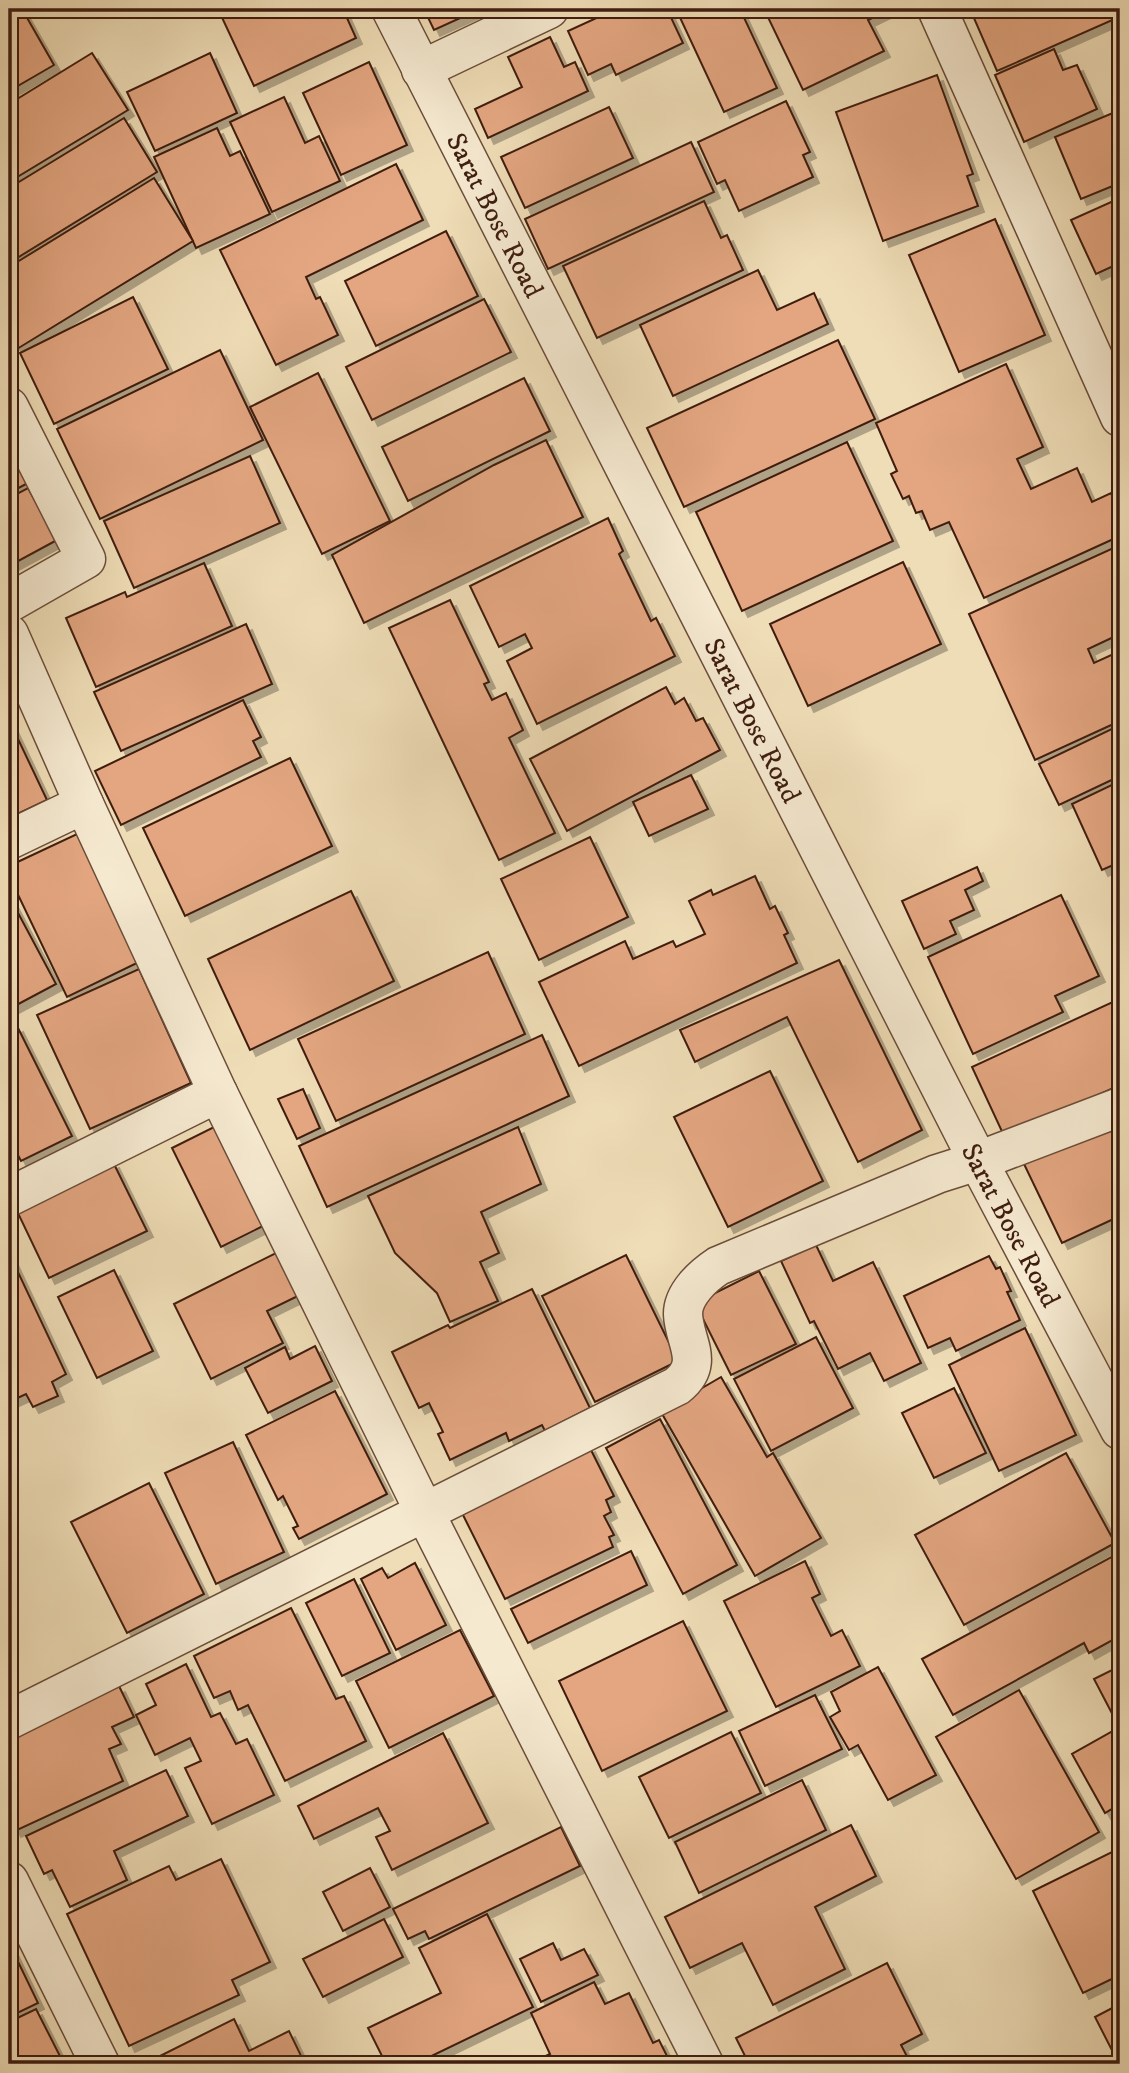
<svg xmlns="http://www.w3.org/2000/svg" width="1129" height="2073" font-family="'IM FELL DW Pica',serif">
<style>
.building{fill:#e3a681;stroke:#3f1d10;stroke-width:2;filter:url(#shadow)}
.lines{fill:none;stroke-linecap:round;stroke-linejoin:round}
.minor-casing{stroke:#6b4d3a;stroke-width:41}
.minor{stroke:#f5e9d0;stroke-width:38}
.labels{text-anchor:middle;stroke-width:5;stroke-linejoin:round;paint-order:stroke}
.street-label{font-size:28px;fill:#3f1d10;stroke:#f5e9d0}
</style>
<defs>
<filter id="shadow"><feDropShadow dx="6" dy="6" stdDeviation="0" flood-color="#0004"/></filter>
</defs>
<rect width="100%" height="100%" fill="#efddb7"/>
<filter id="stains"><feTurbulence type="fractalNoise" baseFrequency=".00286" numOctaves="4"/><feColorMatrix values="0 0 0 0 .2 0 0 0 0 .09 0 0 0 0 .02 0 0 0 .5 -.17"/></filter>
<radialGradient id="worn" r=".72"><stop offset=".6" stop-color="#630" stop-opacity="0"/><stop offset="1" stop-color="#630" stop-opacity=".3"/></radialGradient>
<g class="building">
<path d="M9,9H22L54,65L9,91Z"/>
<path d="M218,9H343L356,38L254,86Z"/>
<path d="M424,9H480L434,30Z"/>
<path d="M616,9H667L683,43L616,75L611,64L588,75L568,31Z"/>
<path d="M676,9H740L777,88L724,112Z"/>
<path d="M764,9H891L868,20L884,51L803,90Z"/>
<path d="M970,9H1113L1117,18L997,71Z"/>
<path d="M550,37L564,67L575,62L588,91L488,138L475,109L522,87L508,57Z"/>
<path d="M1054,49L1063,70L1077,65L1097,109L1024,142L995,75Z"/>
<path d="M92,53L128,110L9,182V104Z"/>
<path d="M210,53L237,113L155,151L127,92Z"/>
<path d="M369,62L407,145L341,175L303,93Z"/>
<path d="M937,75L973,174L967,176L978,206L883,241L836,112Z"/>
<path d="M284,97L305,143L319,136L340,181L272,212L230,122Z"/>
<path d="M786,101L810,152L803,155L813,177L739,211L725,180L717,184L698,142Z"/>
<path d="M609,107L633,158L525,208L501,157Z"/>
<path d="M1120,110V183L1081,199L1055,137Z"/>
<path d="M124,118L157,172L9,263V188Z"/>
<path d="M217,128L230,156L240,151L270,214L196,248L154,157Z"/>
<path d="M691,142L714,192L548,269L525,219Z"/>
<path d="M396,164L423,220L306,277L316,299L320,297L338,335L276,365L220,250Z"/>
<path d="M154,178L193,241L17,349L9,336V267Z"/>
<path d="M1120,198V263L1096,274L1071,220Z"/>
<path d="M704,201L721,238L727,235L743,270L597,338L563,266Z"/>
<path d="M995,219L1045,335L959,372L909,255Z"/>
<path d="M446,231L478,296L376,346L345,281Z"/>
<path d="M758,270L777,310L814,293L828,324L673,396L640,325Z"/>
<path d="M133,297L168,369L54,424L20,353Z"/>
<path d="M484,299L511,352L372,420L346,367Z"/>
<path d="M838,340L875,419L684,507L647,428Z"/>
<path d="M220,350L263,440L100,519L57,429Z"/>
<path d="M1006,364L1043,447L1017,459L1031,489L1077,468L1092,502L1111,493L1120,515V536L984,598L949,522L930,530L922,511L916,513L909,496L903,499L891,474L897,471L876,423Z"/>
<path d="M318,373L390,521L322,554L250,407Z"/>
<path d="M524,378L550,431L408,501L382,447Z"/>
<path d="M546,440L583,517L364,623L332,555L494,465Z"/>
<path d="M847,442L893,541L742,611L696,512Z"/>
<path d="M9,448L28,483L9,493Z"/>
<path d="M250,456L280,523L134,588L104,521Z"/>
<path d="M28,488L57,540L9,566V498Z"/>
<path d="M608,518L623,551L619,554L651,621L656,618L675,656L537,724L507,661L532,648L525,634L499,647L470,586Z"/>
<path d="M1120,545V634L1088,649L1094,663L1120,651V721L1035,760L969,614Z"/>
<path d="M903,562L941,644L808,706L770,624Z"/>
<path d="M204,563L232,626L96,687L66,618L125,592L127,597Z"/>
<path d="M450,600L489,682L484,684L492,700L506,693L523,730L509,738L555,833L499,860L389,628Z"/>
<path d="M246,624L272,684L121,751L94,692Z"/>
<path d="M666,687L675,704L684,698L696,721L703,718L720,750L567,831L530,759Z"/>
<path d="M243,700L261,737L253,741L261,757L121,825L95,771Z"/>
<path d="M9,720L47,800L9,818Z"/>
<path d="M1120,725V776L1059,805L1039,764Z"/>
<path d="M290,758L332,846L185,916L143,828Z"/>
<path d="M691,775L708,809L649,836L633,802Z"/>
<path d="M1120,781V862L1102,870L1072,804Z"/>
<path d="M77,834L139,962L67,997L9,876V866Z"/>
<path d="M590,837L628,917L539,960L501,879Z"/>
<path d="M977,867L983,881L965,890L974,910L950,921L956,934L924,949L902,901Z"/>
<path d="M755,876L770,909L775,906L788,933L784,935L797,963L579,1066L539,982L625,941L633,959L673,941L676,947L705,934L689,901L711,890L713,895Z"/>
<path d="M351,891L394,981L250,1050L208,959Z"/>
<path d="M1061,895L1099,976L1055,996L1063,1012L973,1054L928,957Z"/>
<path d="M9,896L56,984L9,1009Z"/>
<path d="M488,952L525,1034L336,1121L298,1039Z"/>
<path d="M839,960L922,1130L858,1162L787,1017L695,1062L680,1030Z"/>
<path d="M139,969L191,1083L90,1129L37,1015Z"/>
<path d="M1117,1000L1120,1007V1085L1005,1138L972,1067Z"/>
<path d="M17,1026L72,1136L21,1161L9,1138V1030Z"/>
<path d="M542,1035L569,1096L327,1207L299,1146Z"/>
<path d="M770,1071L823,1181L728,1227L674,1117Z"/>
<path d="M303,1089L320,1128L297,1139L278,1099Z"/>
<path d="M1120,1125V1216L1062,1243L1024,1164Z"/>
<path d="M216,1126L265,1225L221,1247L172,1148Z"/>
<path d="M518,1127L541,1184L481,1212L499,1253L480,1262L498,1301L450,1322L437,1293L395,1253L368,1196Z"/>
<path d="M113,1162L147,1231L49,1278L16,1209Z"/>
<path d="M816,1245L833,1281L873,1262L921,1363L884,1381L870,1353L838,1369L814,1321L810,1323L781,1261Z"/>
<path d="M282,1250L304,1293L267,1311L283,1343L211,1379L174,1304Z"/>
<path d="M9,1253L66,1374L52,1382L58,1396L33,1407L26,1394L9,1402Z"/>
<path d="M626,1255L678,1361L595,1402L542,1296Z"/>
<path d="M989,1256L996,1269L1000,1267L1011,1291L1007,1292L1020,1320L956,1351L950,1338L928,1348L904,1296Z"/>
<path d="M114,1270L153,1351L97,1378L58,1297Z"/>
<path d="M759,1271L796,1344L731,1375L695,1303Z"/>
<path d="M532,1289L590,1408L545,1431L542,1425L509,1441L506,1433L450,1460L438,1434L443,1432L429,1403L419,1408L392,1352L448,1325L450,1328Z"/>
<path d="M1025,1328L1076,1435L999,1471L949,1365Z"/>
<path d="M816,1337L853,1408L771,1451L734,1379Z"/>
<path d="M315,1346L332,1381L268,1413L245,1368L285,1347L290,1359Z"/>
<path d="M721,1377L767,1457L773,1453L821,1538L755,1576L661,1412Z"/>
<path d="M954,1388L986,1453L934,1478L902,1413Z"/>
<path d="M335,1391L387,1494L299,1539L293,1528L298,1526L283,1496L278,1500L246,1435Z"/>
<path d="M660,1419L737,1565L683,1594L606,1448Z"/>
<path d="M233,1442L284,1552L216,1584L165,1473Z"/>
<path d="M589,1446L614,1496L606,1500L611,1512L604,1516L614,1535L609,1537L613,1547L505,1599L460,1509Z"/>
<path d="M1066,1453L1115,1543L964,1625L915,1535Z"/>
<path d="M149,1483L204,1594L127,1633L71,1522Z"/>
<path d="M631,1551L647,1585L528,1643L511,1609Z"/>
<path d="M1117,1554L1120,1559V1636L1089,1653L1084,1643L953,1715L922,1659Z"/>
<path d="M805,1561L820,1594L812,1598L831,1636L842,1630L860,1666L776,1707L724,1601Z"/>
<path d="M415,1563L446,1625L396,1650L361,1579L382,1568L388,1578Z"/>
<path d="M354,1579L390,1653L342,1676L306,1603Z"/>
<path d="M291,1608L336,1699L344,1696L366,1741L285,1781L248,1705L238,1710L230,1691L214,1698L194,1656Z"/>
<path d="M683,1621L727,1711L602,1771L559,1681Z"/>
<path d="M460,1630L494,1696L389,1748L356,1681Z"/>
<path d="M186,1664L211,1717L220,1713L236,1744L247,1739L274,1795L212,1824L185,1768L201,1761L190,1738L155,1755L136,1715L156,1705L146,1684Z"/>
<path d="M1120,1666V1721L1117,1723L1094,1679Z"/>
<path d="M878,1667L936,1775L888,1800L858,1745L849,1750L830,1717L840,1711L831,1692Z"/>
<path d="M119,1686L134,1717L112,1727L121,1744L109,1749L123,1781L15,1831L9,1818V1738Z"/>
<path d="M1019,1690L1099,1832L1016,1879L936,1737Z"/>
<path d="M815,1695L842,1749L765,1786L739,1731Z"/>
<path d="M1120,1727V1804L1105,1813L1072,1754Z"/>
<path d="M731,1732L761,1793L669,1838L639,1777Z"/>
<path d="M443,1733L488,1823L392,1870L376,1837L390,1831L378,1808L314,1839L298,1806Z"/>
<path d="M166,1770L188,1816L114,1851L127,1880L70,1907L52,1870L44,1874L26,1836Z"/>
<path d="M802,1780L826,1830L699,1893L675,1842Z"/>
<path d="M851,1825L876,1876L815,1907L845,1969L773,2005L742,1943L690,1968L665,1917Z"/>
<path d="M561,1827L580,1866L429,1939L425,1931L408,1939L393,1909Z"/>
<path d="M1120,1848V1975L1083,1993L1033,1891Z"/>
<path d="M221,1859L270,1962L232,1980L239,1995L129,2046L67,1914L169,1866L176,1880Z"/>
<path d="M370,1868L390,1907L343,1931L323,1892Z"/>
<path d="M487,1914L533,2007L415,2064H386L368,2028L441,1993L419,1948Z"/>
<path d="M384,1919L403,1957L323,1997L303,1959Z"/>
<path d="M9,1943L38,2003L9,2017Z"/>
<path d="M553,1943L561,1960L584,1949L598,1975L541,2002L520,1959Z"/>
<path d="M887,1963L922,2034L901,2045L911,2064H749L736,2038Z"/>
<path d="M594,1982L605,2004L629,1993L653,2043L659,2040L671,2064H529L550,2054L531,2013Z"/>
<path d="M1120,2004V2064H1119L1095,2017Z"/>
<path d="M36,2009L64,2064H9V2022Z"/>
<path d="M234,2019L249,2051L289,2031L305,2064H154L152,2060Z"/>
</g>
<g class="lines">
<g class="minor-casing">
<g id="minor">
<path id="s1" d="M391,9L978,1161L1120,1430"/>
<path d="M937,9L1120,417"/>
<path d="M421,70L549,9"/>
<path d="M9,407L86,559L9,603"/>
<path d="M9,634L84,804L218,1093L424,1511L704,2064"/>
<path d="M9,840L84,804"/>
<path d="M9,1197L218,1093"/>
<path d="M9,1720L677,1386C706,1363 684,1342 683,1314C683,1294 703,1276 718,1266L937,1174L978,1161L1120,1107"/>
<path d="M9,1881L100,2064"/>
</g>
</g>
<use href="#minor" class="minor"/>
</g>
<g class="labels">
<g class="street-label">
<text dy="10" stroke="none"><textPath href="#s1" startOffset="231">Sarat Bose Road</textPath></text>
<text dy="10" stroke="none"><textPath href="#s1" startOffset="798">Sarat Bose Road</textPath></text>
<text dy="10" stroke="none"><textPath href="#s1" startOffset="1365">Sarat Bose Road</textPath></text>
</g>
</g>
<rect width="1129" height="2073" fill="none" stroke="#efddb7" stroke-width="35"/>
<rect x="10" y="10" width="1108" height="2052" fill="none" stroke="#3f1d10" stroke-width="3.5"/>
<rect x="18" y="18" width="1094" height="2038" fill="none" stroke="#3f1d10" stroke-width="2"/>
<rect width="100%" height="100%" filter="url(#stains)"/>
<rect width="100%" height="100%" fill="url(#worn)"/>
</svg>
